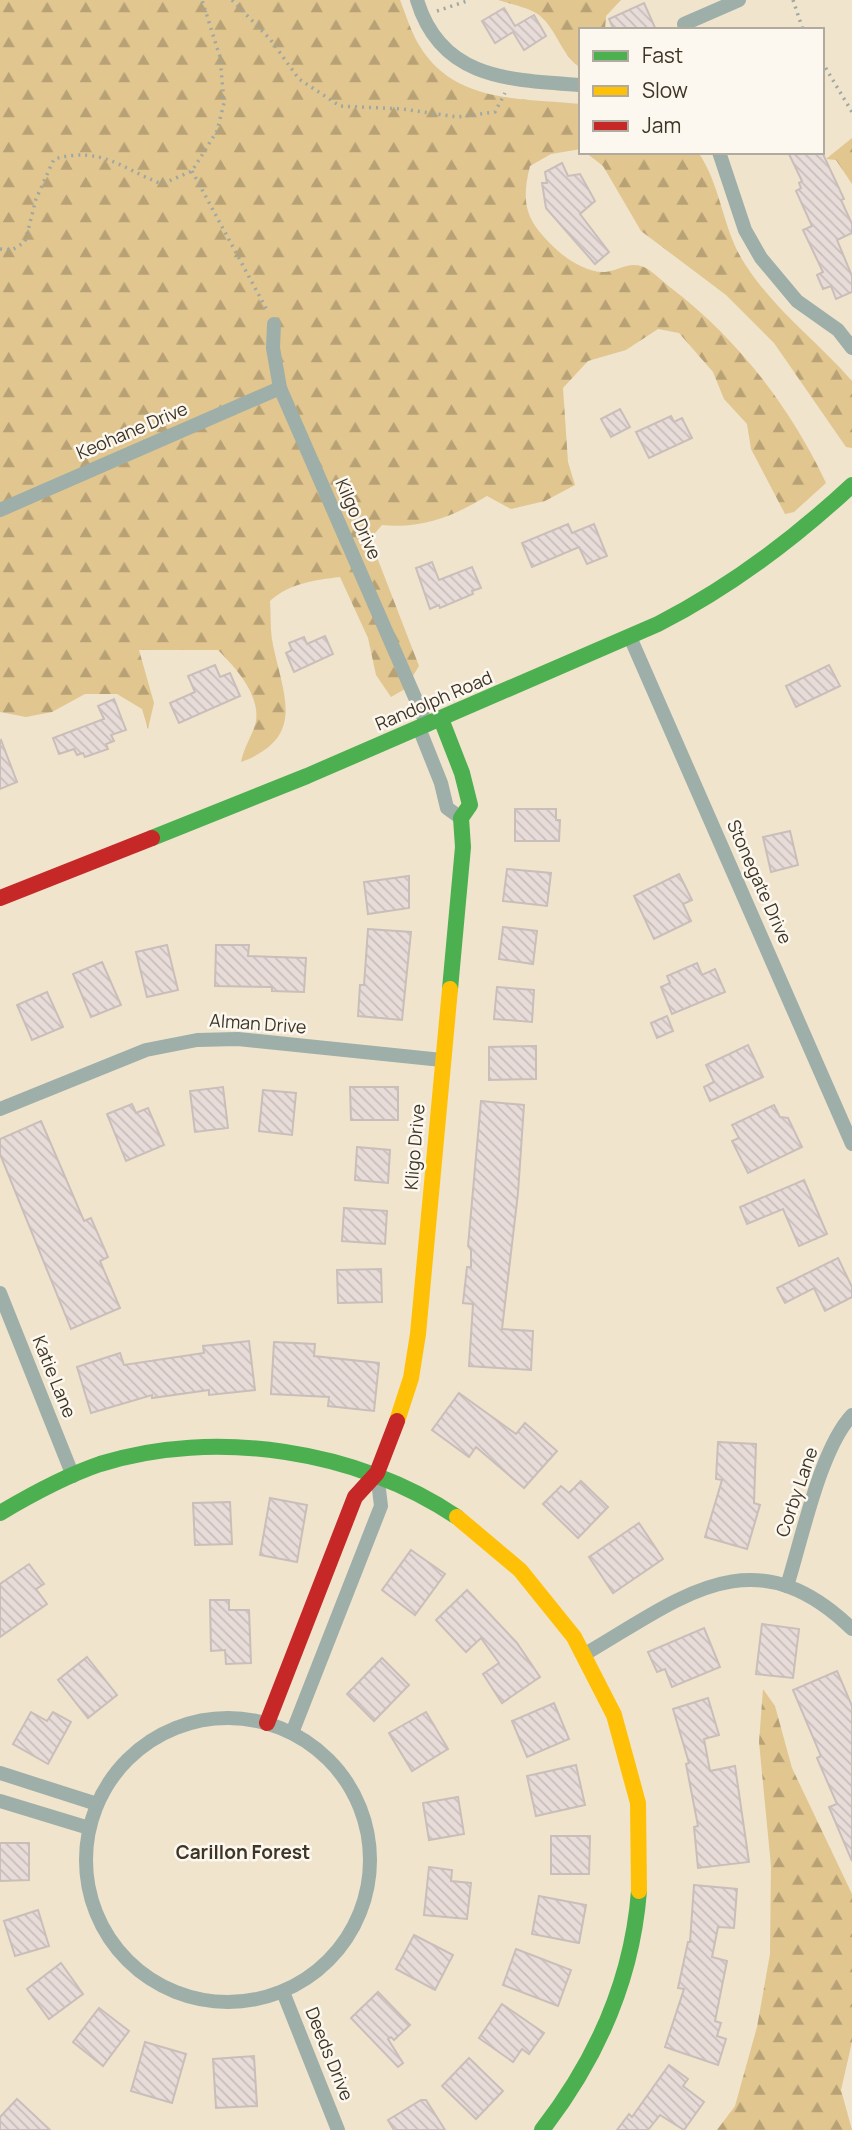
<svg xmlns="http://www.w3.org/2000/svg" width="852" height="2130" font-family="Manrope,sans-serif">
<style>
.forest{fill:url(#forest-firs)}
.building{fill:url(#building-back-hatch);stroke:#c9beb9;stroke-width:2}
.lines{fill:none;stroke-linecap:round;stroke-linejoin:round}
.path{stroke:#9ea8a2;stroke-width:3.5;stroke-dasharray:2 5;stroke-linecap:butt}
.street{stroke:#9eaea9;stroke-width:14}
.fast{stroke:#4caf50;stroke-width:16}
.slow{stroke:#ffc107;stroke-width:16}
.jam{stroke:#c62828;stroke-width:16}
.labels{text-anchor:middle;stroke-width:5;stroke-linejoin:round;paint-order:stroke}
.street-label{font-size:18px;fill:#3d3525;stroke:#fcf8f0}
.neighbourhood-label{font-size:19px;font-weight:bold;fill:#3d3525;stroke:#fcf8f0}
</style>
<defs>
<pattern id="forest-firs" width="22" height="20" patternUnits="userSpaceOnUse" patternTransform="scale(1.75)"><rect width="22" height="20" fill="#e1c690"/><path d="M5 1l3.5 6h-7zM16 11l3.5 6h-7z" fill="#b8a275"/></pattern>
<pattern id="building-back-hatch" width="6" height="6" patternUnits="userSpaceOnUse" patternTransform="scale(1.75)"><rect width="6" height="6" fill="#e8dcd9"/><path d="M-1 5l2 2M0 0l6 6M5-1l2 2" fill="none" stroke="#c8bdba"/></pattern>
</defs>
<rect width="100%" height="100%" fill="#f0e4cd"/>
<g class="forest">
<path d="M0,0H400C406,15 411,32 419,45C454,104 522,98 581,104V149L551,154L530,166C520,206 527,222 557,250C569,261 589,273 605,272C617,271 628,262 641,266C651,269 663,282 671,288C737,338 791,408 826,483L794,512L785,514L751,449L747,424L724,399L713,372L679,333L658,329L626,350L588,361L563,388L568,462L575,485L545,501L511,509L487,496C452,517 422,529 382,525L370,539L419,666L405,689L391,697L376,675L368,638L340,577C315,580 290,583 270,601C271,615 270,631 273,645C284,697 306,738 241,762C244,746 254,733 256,721C260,694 235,667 218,650H139L154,703L148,729L142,709L117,694H85L52,712L26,717L0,712Z"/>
<path d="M498,0H621L606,16L605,30H581L578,66C560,53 556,26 536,13C526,7 510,4 498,0Z"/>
<path d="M852,138V184L836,160L826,159Z"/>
<path d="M585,152H698C721,185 722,227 743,261C772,308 816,340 852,381V448L846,447L774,343L726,295L641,231L603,166Z"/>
<path d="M763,1689L775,1706L792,1768L852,1894V2042L841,2090L852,2130H717L735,2106L757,2027L770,1954L771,1866L759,1742Z"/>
</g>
<g class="building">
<path d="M644,3L656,30H614L609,19Z"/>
<path d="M504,8L515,26L534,15L546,36L524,50L513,32L495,43L482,21Z"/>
<path d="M788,152H822L844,199L841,200L852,224V233L837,240L852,276V292L836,299L831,286L823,289L817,275L823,272L803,230L812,226L796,191L801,188L799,183L802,181Z"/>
<path d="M562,163L568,176L580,174L595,201L580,214L609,252L595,264L546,208L542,183H547L545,172Z"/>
<path d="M620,409L630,427L611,437L601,419Z"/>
<path d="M671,416L674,422L682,418L692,438L649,458L636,432Z"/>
<path d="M568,524L572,533L594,524L607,556L587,564L579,547L532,567L522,543Z"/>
<path d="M432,562L439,580L472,567L481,588L472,591L473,594L440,608L439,605L430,609L416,568Z"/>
<path d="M325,636L333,654L294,672L286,653L292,650L289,643L304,637L307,644Z"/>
<path d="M215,665L220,677L230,673L240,696L179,723L170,703L195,692L188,676Z"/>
<path d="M829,665L840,686L796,707L786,686Z"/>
<path d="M114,699L126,730L111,735L114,741L106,744L108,749L85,757L83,753L77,755L74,749L59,754L53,738L104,719L98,706Z"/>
<path d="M1,740L17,782L0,789V741Z"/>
<path d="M515,809H556V820H560L559,841H515Z"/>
<path d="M790,831L798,865L771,872L763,837Z"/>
<path d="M507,869L551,873L547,906L503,901Z"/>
<path d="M679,874L692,900L683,904L691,921L654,939L634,896Z"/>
<path d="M409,876V908L368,914L364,882Z"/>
<path d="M503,927L537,931L533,964L499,959Z"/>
<path d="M368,929L411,932L402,1020L358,1016L360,985H364Z"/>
<path d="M167,945L178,990L147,997L136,952Z"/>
<path d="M216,945H249L248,956L306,958L304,992L272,991V987L215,986Z"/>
<path d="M102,962L121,1005L91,1017L73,974Z"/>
<path d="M697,963L702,975L715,969L725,992L672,1014L661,987L670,983L667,976Z"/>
<path d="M497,987L534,990L532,1022L494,1019Z"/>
<path d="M47,992L63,1027L32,1040L17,1005Z"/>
<path d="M667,1016L673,1031L657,1038L651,1023Z"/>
<path d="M748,1045L763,1077L710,1101L704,1087L714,1082L706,1065Z"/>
<path d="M536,1046V1079L489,1080V1047Z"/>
<path d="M223,1087L228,1128L195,1132L190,1091Z"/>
<path d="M350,1087H398V1120H351Z"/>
<path d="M263,1090L296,1093L292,1135L259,1131Z"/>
<path d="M481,1101L524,1105L518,1193L502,1329L533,1331L531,1370L469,1366L473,1304L463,1303L467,1267H471V1250L468,1246Z"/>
<path d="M132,1104L136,1113L148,1108L164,1145L126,1161L107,1114Z"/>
<path d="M774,1105L780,1117L788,1118L802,1147L748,1173L732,1141L739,1138L732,1125Z"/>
<path d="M41,1121L84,1221L91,1218L108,1257L100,1261L120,1308L71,1329L0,1154V1139Z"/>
<path d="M357,1147L390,1150L388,1183L355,1180Z"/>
<path d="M804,1180L827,1234L799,1246L783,1209L747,1224L740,1207Z"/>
<path d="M344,1208L387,1211L385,1244L342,1241Z"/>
<path d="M838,1258L852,1287V1297L825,1311L814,1288L785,1303L777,1288Z"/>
<path d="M381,1269L382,1302L338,1303L337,1270Z"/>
<path d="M249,1341L255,1390L209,1395V1390L152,1398V1395L91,1413L77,1367L120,1353L124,1365L204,1353L203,1346Z"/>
<path d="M274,1342L315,1344L314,1356L379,1363L374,1411L328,1406L329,1397L271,1394Z"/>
<path d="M459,1393L516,1434L525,1423L557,1451L524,1488L476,1447L469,1457L432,1430Z"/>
<path d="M718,1442L756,1444L754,1503L760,1505L747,1549L705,1537L722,1480L716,1479Z"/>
<path d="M581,1481L608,1507L578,1538L543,1504L561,1486L569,1493Z"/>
<path d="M270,1498L307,1505L297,1562L260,1555Z"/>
<path d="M230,1502L232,1544L195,1545L193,1503Z"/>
<path d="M639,1523L663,1559L613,1593L589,1557Z"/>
<path d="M411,1550L445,1574L415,1615L382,1590Z"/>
<path d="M29,1564L44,1584L36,1589L47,1604L0,1637V1584Z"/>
<path d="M467,1590L517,1643L540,1677L502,1703L483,1674L499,1663L481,1638L466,1652L436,1620Z"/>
<path d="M210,1600H229V1610H249L251,1663L226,1664L225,1650L211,1651Z"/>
<path d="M762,1624L799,1629L793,1678L756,1674Z"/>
<path d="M704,1628L720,1667L672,1687L665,1669L657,1672L648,1652Z"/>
<path d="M87,1657L117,1695L88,1718L58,1680Z"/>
<path d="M382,1658L409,1685L374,1721L347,1694Z"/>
<path d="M837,1671L852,1706V1861L829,1807L837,1804L817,1758L821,1756L793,1690Z"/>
<path d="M708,1698L719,1735L704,1739L710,1771L735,1766L749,1862L698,1868L694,1827L698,1826L686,1764L689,1763L673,1709Z"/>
<path d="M554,1703L569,1739L527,1757L512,1721Z"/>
<path d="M31,1712L47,1721L53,1712L71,1722L48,1764L13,1744Z"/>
<path d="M426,1712L448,1749L412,1771L389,1733Z"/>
<path d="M576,1765L585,1805L536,1816L527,1776Z"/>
<path d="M458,1797L464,1834L429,1840L423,1803Z"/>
<path d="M551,1836H590L589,1874H551Z"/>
<path d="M0,1843H29V1880L0,1881Z"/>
<path d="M429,1867L452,1870L451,1881L471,1883L467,1919L424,1915Z"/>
<path d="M694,1885L737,1889L734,1928L718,1927L712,1957L727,1961L715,2021L721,2023L717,2036L726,2039L718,2065L665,2047L684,1989L678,1988L688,1942H690Z"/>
<path d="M539,1896L586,1905L579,1943L532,1934Z"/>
<path d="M38,1910L49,1946L15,1956L4,1921Z"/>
<path d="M414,1935L453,1955L435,1990L396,1969Z"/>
<path d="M516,1949L571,1970L558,2006L503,1985Z"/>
<path d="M61,1963L83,1994L49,2019L27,1989Z"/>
<path d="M378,1992L410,2025L394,2040L391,2037L388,2039L403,2063L398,2067L351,2018Z"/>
<path d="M502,2004L544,2033L529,2054L522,2049L513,2062L479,2038Z"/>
<path d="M99,2008L129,2031L103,2066L73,2042Z"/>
<path d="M145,2042L186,2054L172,2103L131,2091Z"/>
<path d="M254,2056L257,2106L216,2108L213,2059Z"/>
<path d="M469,2058L503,2091L476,2119L442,2086Z"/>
<path d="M669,2065L688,2079L683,2086L704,2102L684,2130L660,2115L648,2130H617L629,2114L632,2117Z"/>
<path d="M17,2099L50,2130H0V2117Z"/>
<path d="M421,2100H426L445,2130H394L388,2120Z"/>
</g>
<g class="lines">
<g class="path">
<path d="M232,0L270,39L299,79L340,106L403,109L458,117L495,112L505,93"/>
<path d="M793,0L803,30"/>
<path d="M437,11L470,0"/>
<path d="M822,62L852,112"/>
<path d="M192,171L268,312"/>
<path d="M0,249L12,250L25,242L36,199L54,159C102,146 120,168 162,184L192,171L217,131L224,103L220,57L202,0"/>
</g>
<g class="street">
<path d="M417,0C441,80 511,80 581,85"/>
<path d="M686,30L684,24L739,0"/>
<path d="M719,152L745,230L761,258L797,301L838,330L852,348"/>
<path d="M274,324L273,348L280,388L427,725"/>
<path d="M0,510L280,388"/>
<path d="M630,637L852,1144"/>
<path d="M419,728L441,783L447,808L461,818"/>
<path d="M0,1109L146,1050L197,1040L238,1039L442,1060"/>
<path d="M0,1293L73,1476"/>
<path d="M787,1586C802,1539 820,1449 852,1415"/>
<path d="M585,1654C681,1598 753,1533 852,1629"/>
<circle cx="228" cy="1860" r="142"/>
<path d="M292,1733L381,1506L377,1473"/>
<path d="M0,1773L97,1804"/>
<path d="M0,1801L89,1828"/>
<path d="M283,1992L338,2130"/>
</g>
<g class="fast">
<path d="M441,719L462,773L470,805L461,818L463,847L450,989"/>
<path d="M152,838L307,776L658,624C730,587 793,540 852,485"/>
<path d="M0,1513C32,1494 65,1476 100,1464C214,1428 359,1450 457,1517"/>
<path d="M542,2130C597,2059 632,1981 639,1891"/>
</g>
<g class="slow">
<path d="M397,1421L411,1378L418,1334L450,989"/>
<path d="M457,1517L520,1570L574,1637L614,1715L638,1803L639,1891"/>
</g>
<g class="jam">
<path d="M0,898L152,838"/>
<path d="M267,1723L355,1497L377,1473L397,1421"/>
</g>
</g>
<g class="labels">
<g class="street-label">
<text transform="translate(132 431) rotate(-23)" y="6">Keohane Drive</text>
<text transform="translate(358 519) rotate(66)" y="6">Kilgo Drive</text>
<text transform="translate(434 701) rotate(-23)" y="6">Randolph Road</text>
<text transform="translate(759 882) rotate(66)" y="6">Stonegate Drive</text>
<text transform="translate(258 1024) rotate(4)" y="6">Alman Drive</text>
<text transform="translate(415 1147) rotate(-85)" y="6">Kligo Drive</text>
<text transform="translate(54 1377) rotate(68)" y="6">Katie Lane</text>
<text transform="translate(797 1492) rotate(-71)" y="6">Corby Lane</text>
<text transform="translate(329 2054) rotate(68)" y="6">Deeds Drive</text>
</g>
<g class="neighbourhood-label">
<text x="243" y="1859">Carillon Forest</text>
</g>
</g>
<rect x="579" y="28" width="245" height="126" fill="#fcf8f0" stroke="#b0aa9f" stroke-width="2"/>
<rect x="593" y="51" width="35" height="10" fill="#4caf50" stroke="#b0aa9f" stroke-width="2"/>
<text x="642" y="63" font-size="21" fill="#3d3525">Fast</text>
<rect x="593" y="86" width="35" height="10" fill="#ffc107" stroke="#b0aa9f" stroke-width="2"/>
<text x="642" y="98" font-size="21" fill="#3d3525">Slow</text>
<rect x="593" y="121" width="35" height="10" fill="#c62828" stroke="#b0aa9f" stroke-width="2"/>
<text x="642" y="133" font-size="21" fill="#3d3525">Jam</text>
</svg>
